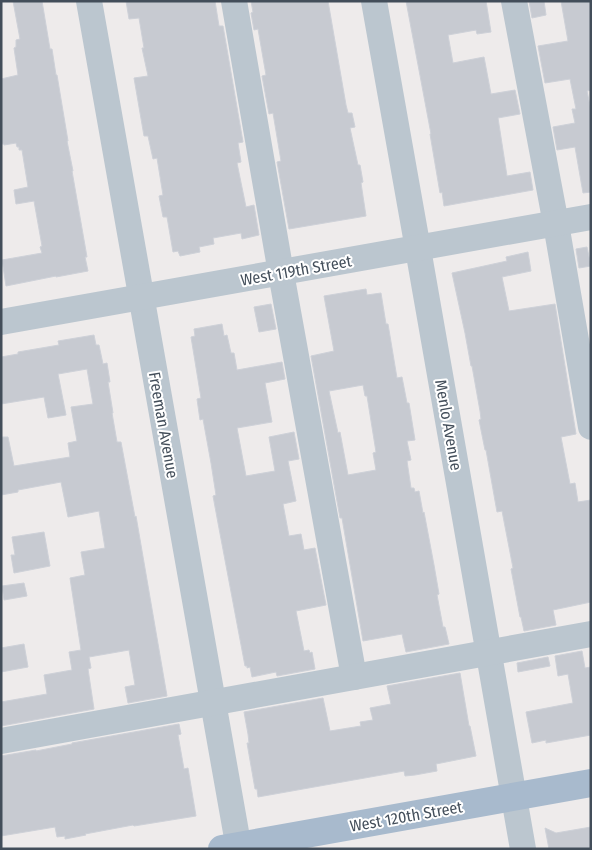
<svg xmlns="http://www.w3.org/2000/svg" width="592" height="850" font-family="'Fira Sans Condensed',sans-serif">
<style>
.building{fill:#c7cad1;stroke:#ced1d8;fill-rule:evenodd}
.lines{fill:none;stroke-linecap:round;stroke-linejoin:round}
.minor{stroke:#bbc6cf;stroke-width:26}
.major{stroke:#a8bacd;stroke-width:28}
.labels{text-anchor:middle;stroke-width:4;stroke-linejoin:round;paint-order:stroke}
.street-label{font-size:16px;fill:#434e5a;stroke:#fff}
</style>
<rect width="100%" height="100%" fill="#eeebeb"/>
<g class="building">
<path d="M13,1H42L50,49H52L56,75H57L68,141H67L73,171H72L87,257H85L88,271L56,277V276L6,286L2,260L42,253L40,247L42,246L34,201L16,204L14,190L28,187L22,150H19V147H17L16,143L4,145V144H1V79L18,75L14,48L16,47V40L20,39Z"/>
<path d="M126,1H215L219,26H223L243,142L238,143L241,162L237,163L246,207L254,205L259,235L242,239L241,233L213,238L214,244L199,247L200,252L180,256L178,251L173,252L167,217H163L159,196L163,195L157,158L153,159L148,136H144L134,78L148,76L142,48H144L139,18L129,19Z"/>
<path d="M251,1H328L346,105L348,113H352L355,127L350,128L358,165H360L363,182L361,183L366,216L289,229L277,162L281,161L273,113L269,114L262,76L266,75L258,29L254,30L251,13L253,12Z"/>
<path d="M406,1H486L491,32L477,34L476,30L448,35L453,63L484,57L491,94L515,90L520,114L498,118L507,176L530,172L533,190L444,206L442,192L440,193L430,134H431Z"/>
<path d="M529,1H544L546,15L532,18Z"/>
<path d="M561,1H591V90L587,91L591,110V192L583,193L575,147L557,150L553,127L575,123L572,109H576L570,79L545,83L538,46L568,41Z"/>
<path d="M587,247L591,266L579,268L576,249Z"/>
<path d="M528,252L531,271L502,277L509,311L555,304L576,434L561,437L570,484L575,483L578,502L591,500V602L553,610L556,625L524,631L521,617H520L511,569L513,568L502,511L497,512L486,450H485L479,420L481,419L480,411L472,366H471L465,333L452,273L507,261L506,257Z"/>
<path d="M366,289L367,295L381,293L386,324H388L397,378L402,377L407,403H409L415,440L407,441L411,460L407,461L411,488H414L415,492L419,491L423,513L424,512L434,565L439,594L437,595L443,627H445L449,644L406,652L402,634L363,641L342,518H340L311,356L334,351L324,296ZM363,385L365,396H367L376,452L373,453L376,470L348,475L340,432L338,433L329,391Z"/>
<path d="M271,304L276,329L259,332L254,307Z"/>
<path d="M222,324L224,336L227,335L231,353H234L237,370L282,362L285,379L265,383L272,422L237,428L246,476L275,471L269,437L294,432L299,459L288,461L296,501L283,504L289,536L301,534L304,550L315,548L326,605L296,611L304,651L309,650L310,653L312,652L315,669L277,676L276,672L252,677L250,667L247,668V666H245L218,523L213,496L216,495L211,463L203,419L200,420L197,399L201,398L191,337L195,336L194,329Z"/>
<path d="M94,335L96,345H99L103,364L107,363L110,382H108L113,413H112L117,442H121L135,517L136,516L167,696L128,703L125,687L135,685L129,650L89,657L91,668L88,669L94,709L1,726V702L47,694L44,675L72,670L69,652L81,650L70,578L85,575L81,552L105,548L99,511L68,517L61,482L18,490V492L1,495V437H8L14,466L70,457L68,443L77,441L71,407L93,404L87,369L58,374L66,415L48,418L44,397L1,404V357L18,354V352L59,345L58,341Z"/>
<path d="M44,532L50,566L14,573L11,555H15L12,537Z"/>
<path d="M24,583L27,596L4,600L2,586Z"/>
<path d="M24,644L28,667L1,672V648Z"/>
<path d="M582,651L585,668L591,667V735L546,743V740L532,743L526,712L573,703L568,674L558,676L555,656Z"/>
<path d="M548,657L550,666L518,672L517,663Z"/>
<path d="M460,673L469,726H470L476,756L436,764L437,771L415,775L405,776L404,771L258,797L257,789H255L247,743H249L248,734L244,712L323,698L330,731L361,726L360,722L373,720L370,708L391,704L387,686Z"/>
<path d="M179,724L181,734L178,735L184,769L188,768L196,816L134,826L133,825L85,834L86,835L65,839V836L57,837L55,827L1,836V756L36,750V751L72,744V743Z"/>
<path d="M591,827V849H549L545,828L556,833Z"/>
</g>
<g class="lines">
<g class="minor">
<path d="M89,1L239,849"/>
<path d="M234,1L281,273L354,677"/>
<path d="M374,1L418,249L523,849"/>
<path d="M514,1L556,224L591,427"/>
<path d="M1,322L591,217"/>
<path d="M1,741L591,634"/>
</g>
<path class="major" d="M222,849L591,783"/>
</g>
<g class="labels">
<g class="street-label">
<text transform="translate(296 270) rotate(-10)" y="6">West 119th Street</text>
<text transform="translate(164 425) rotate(80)" y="6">Freeman Avenue</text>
<text transform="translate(449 425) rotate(80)" y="6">Menlo Avenue</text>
<text transform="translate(406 816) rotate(-10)" y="6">West 120th Street</text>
</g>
</g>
<rect width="592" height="850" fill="none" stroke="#434e5a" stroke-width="5"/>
</svg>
